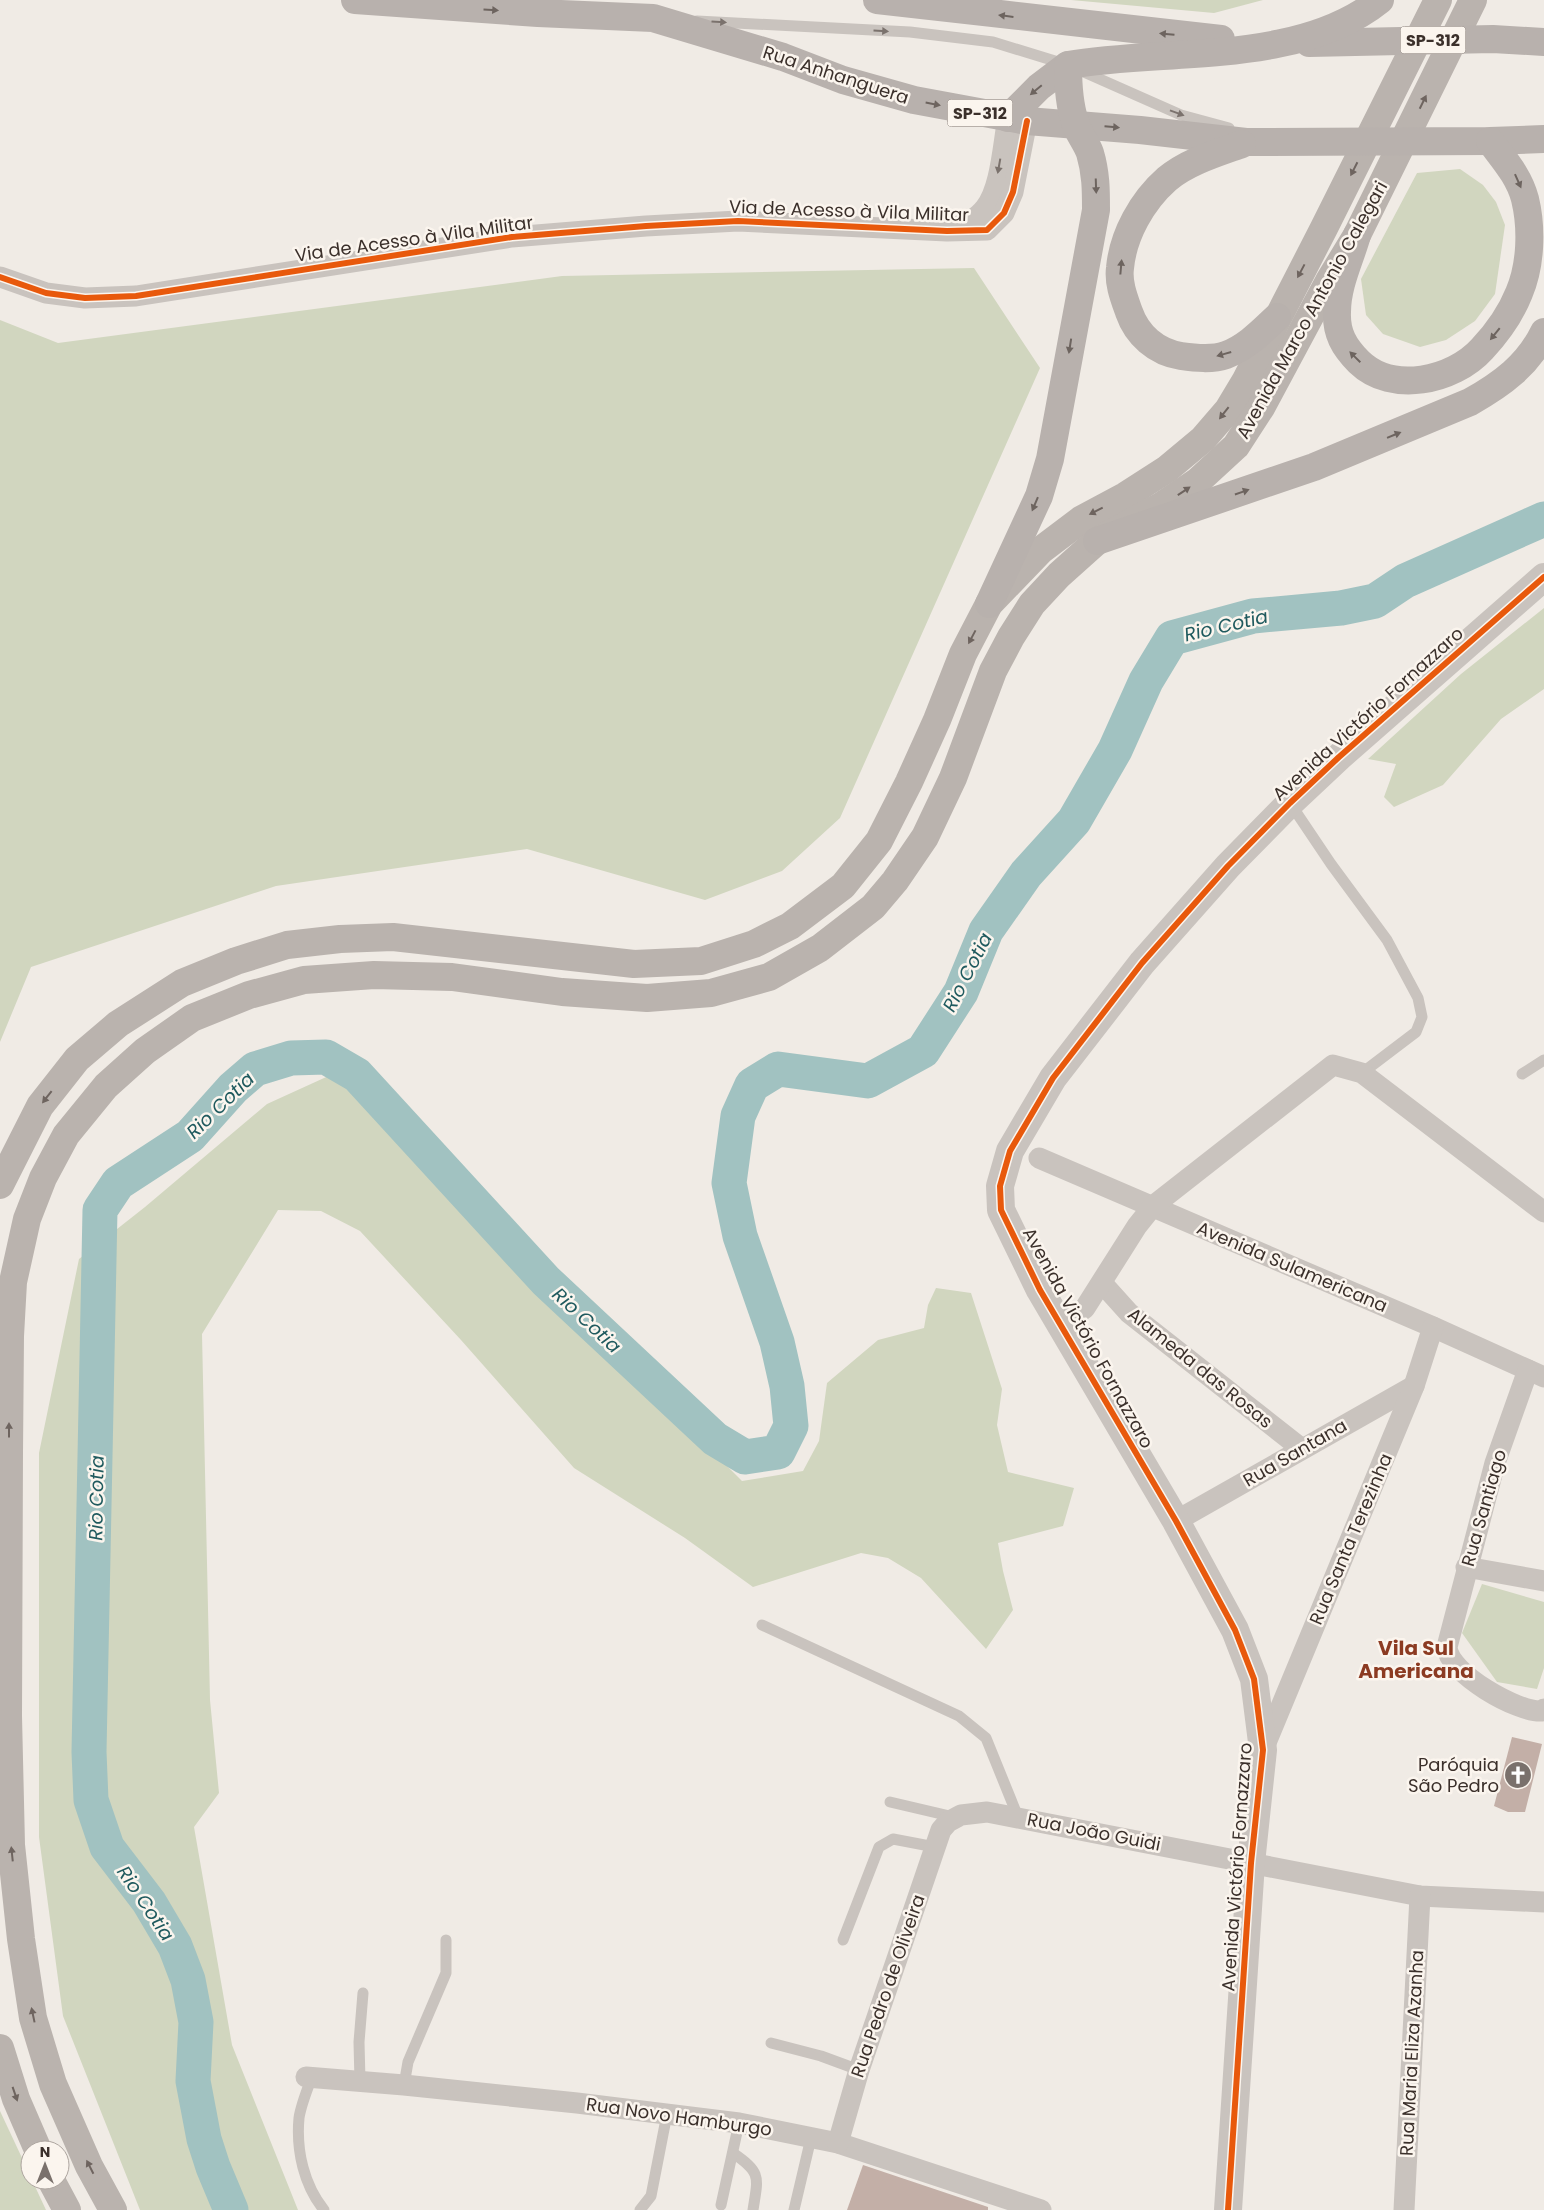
<svg xmlns="http://www.w3.org/2000/svg" width="1544" height="2210" font-family="Poppins,sans-serif">
<style>
.green{fill:#d1d6bf}
.lines{fill:none;stroke-linecap:round;stroke-linejoin:round}
.river{stroke:#a1c2c1;stroke-width:35}
.building{fill:#c3afa7}
.service{stroke:#c9c3be;stroke-width:11}
.minor{stroke:#c9c3be;stroke-width:21}
.tertiary{stroke:#c9c3be;stroke-width:28}
.secondary{stroke:#bab3ae;stroke-width:28}
.primary{stroke:#b8b1ad;stroke-width:28}
.cycleway-casing{stroke:#fbf5ee;stroke-width:9}
.cycleway{stroke:#e8590c;stroke-width:6}
.oneway{fill:#6d645f}
.oneway2{fill:#7b726d}
.oneway3{fill:#6e645f}
.labels{text-anchor:middle;stroke-width:5;stroke-linejoin:round;paint-order:stroke}
.shield{fill:#fbf5ee;stroke:#756b66;stroke-width:1}
.shield-label{font-size:16px;font-weight:bold;fill:#3b302b}
.street-label{font-size:18px;fill:#3b302b;stroke:#fbf5ee}
.poi-label{font-size:18px;fill:#3b302b;stroke:#fbf5ee;text-anchor:end}
.water-label{font-size:19px;font-style:italic;fill:#1f5a5e;stroke:#fbf5ee}
.quarter-label{font-size:20px;font-weight:bold;fill:#8c3b22;stroke:#fbf5ee}
</style>
<rect width="100%" height="100%" fill="#f0ebe5"/>
<g class="green">
<path d="M1071,0H1263L1214,13Z"/>
<path d="M1460,169L1483,185L1496,202L1505,225L1495,294L1475,321L1446,340L1420,347L1383,334L1366,315L1361,279L1417,173Z"/>
<path d="M974,268L1040,368L840,818L782,871L705,900L527,849L276,886L31,967L0,1042V320L58,343L562,276Z"/>
<path d="M1544,608V689L1501,719L1443,785L1394,807L1384,797L1396,764L1368,759L1461,674Z"/>
<path d="M335,1073L742,1481L803,1471L819,1441L827,1383L878,1340L924,1328L928,1305L936,1288L971,1293L1002,1389L997,1425L1008,1472L1074,1488L1063,1526L998,1543L1003,1571L1013,1610L986,1649L921,1578L888,1558L861,1553L753,1587L685,1538L574,1468L461,1340L360,1231L321,1211L278,1210L202,1334L210,1700L219,1793L194,1827L232,2045L298,2210H140L63,2016L39,1837V1453L79,1259L145,1207L267,1104Z"/>
<path d="M1482,1584L1544,1602V1668L1537,1689L1497,1682L1462,1633Z"/>
<path d="M0,2111L30,2175V2180H32L46,2210H0Z"/>
</g>
<g class="lines">
<path class="river" d="M231,2210L213,2167L204,2139L193,2081L196,2022L188,1980L175,1946L149,1902L107,1847L91,1800L89,1752L100,1210L118,1183L190,1136L233,1088L255,1069L291,1058L326,1057L357,1075L546,1281L715,1439L745,1457L778,1452L791,1426L787,1386L777,1342L740,1236L729,1183L738,1116L752,1085L778,1069L868,1081L923,1051L961,992L986,931L1026,874L1074,821L1115,750L1146,681L1172,638L1253,616L1341,608L1375,601L1405,581L1544,519"/>
</g>
<g class="building">
<path d="M1512,1737L1542,1744L1525,1812H1508L1494,1806Z"/>
<path d="M863,2165L988,2207V2210H847Z"/>
</g>
<g class="lines">
<g class="service">
<path d="M697,21L910,32L993,42L1068,65L1181,115L1229,128"/>
<path d="M1290,803L1331,864L1387,940L1418,998L1422,1017L1416,1032L1362,1073"/>
<path d="M1522,1074L1544,1060"/>
<path d="M762,1625L959,1716L986,1738L1018,1817"/>
<path d="M890,1802L954,1817"/>
<path d="M843,1940L879,1847L893,1839L935,1847"/>
<path d="M771,2043L821,2056L859,2070"/>
<path d="M312,2077C307,2090 301,2105 299,2118C296,2151 304,2185 324,2210"/>
<path d="M360,2081L359,2042L363,1993"/>
<path d="M404,2085L408,2062L446,1973V1940"/>
<path d="M733,2153C762,2173 758,2177 753,2210"/>
<path d="M721,2205L739,2123"/>
<path d="M640,2210L651,2196L667,2114"/>
<path d="M794,2210L811,2138"/>
</g>
<g class="minor">
<path d="M952,229C964,224 977,219 985,208C1001,188 1003,144 1008,118"/>
<path d="M0,277L46,293L85,298L136,296L512,237L646,226L738,221L947,231L987,230L1004,213L1013,192L1027,121"/>
<path d="M1039,1158L1433,1327L1544,1377"/>
<path d="M1102,1283L1129,1313L1302,1449"/>
<path d="M1061,1326L1085,1308L1137,1226L1153,1206L1333,1065L1362,1073L1544,1212"/>
<path d="M1528,1370L1495,1463L1447,1647C1448,1673 1518,1713 1542,1711L1544,1709"/>
<path d="M1176,1521L1414,1386"/>
<path d="M1466,1567L1544,1581"/>
<path d="M1263,1750L1414,1386L1433,1327"/>
<path d="M306,2077L404,2085L577,2103L739,2123L838,2143L1041,2210"/>
<path d="M838,2143L859,2070L941,1830L948,1822L961,1815L987,1812L1420,1896L1544,1902"/>
<path d="M1404,2210L1420,1896"/>
</g>
<path class="tertiary" d="M1228,2210L1251,1863L1263,1750L1254,1679L1235,1630L1176,1521L1040,1290L1001,1210L1000,1186L1010,1151L1053,1078L1142,963L1228,866L1290,803L1339,757L1544,577"/>
<g class="secondary">
<path d="M0,1185L40,1106L77,1059L118,1024L182,983L236,961L287,945L340,939L393,937L634,964L701,961L754,944L790,926L843,886L879,841L909,782L937,720L963,654L989,604L1041,550L1082,519L1125,496L1167,469L1203,439L1228,410L1246,380L1324,228L1438,0"/>
<path d="M0,2048L16,2099L38,2150"/>
<path d="M51,2180L67,2210"/>
<path d="M113,2210L89,2166L53,2084L33,2018L21,1939L11,1845L8,1716L9,1452L10,1336L13,1282L27,1219L43,1178L66,1135L106,1086L145,1051L192,1018L249,995L304,980L374,975L452,977L562,992L647,998L711,993L769,977L820,948L873,907L895,881L925,837L953,778L993,671L1011,637L1032,604L1059,575L1097,541L1161,506L1198,481L1236,446L1262,406L1329,281L1357,235L1473,0"/>
</g>
<g class="primary">
<path d="M355,0L538,13L653,18L783,57L843,80L914,100L1027,121L1140,130L1246,142L1490,141L1544,139"/>
<path d="M877,0L1221,39"/>
<path d="M1309,43L1493,39L1544,42"/>
<path d="M1008,118L1039,87L1068,65"/>
<path d="M1242,144C1217,153 1187,162 1167,179C1142,201 1123,235 1120,268C1118,283 1124,298 1129,312C1137,335 1156,352 1181,356C1195,358 1212,360 1226,355C1247,347 1261,332 1277,317"/>
<path d="M1357,235C1350,260 1337,285 1337,312C1336,333 1344,347 1359,362C1392,394 1453,381 1482,349C1497,333 1511,313 1519,293C1531,265 1532,228 1525,199C1519,176 1504,160 1490,141"/>
<path d="M1097,541L1314,467L1470,402C1502,384 1528,365 1544,332"/>
<path d="M989,604L1039,496L1050,459L1096,210C1096,190 1096,173 1090,153C1086,142 1078,133 1075,122C1069,104 1068,84 1068,65C1166,48 1298,66 1380,0"/>
</g>
<g class="cycleway-casing">
<g id="cycleway">
<path d="M0,277L46,293L85,298L136,296L512,237L646,226L738,221L947,231L987,230L1004,213L1013,192L1027,121"/>
<path d="M1228,2210L1251,1863L1263,1750L1254,1679L1235,1630L1176,1521L1040,1290L1001,1210L1000,1186L1010,1151L1053,1078L1142,963L1228,866L1290,803L1339,757L1544,577"/>
</g>
</g>
<use href="#cycleway" class="cycleway"/>
</g>
<defs><path id="oneway-solid" d="M-6-.8H1V-3.2L6.5 0L1 3.2V.8H-6Z" transform="scale(1.25)"/></defs>
<g class="oneway">
<use href="#oneway-solid" transform="translate(491 10) rotate(4)"/>
<use href="#oneway-solid" transform="translate(1006 16) rotate(-173)"/>
<use href="#oneway-solid" transform="translate(1167 34) rotate(-175)"/>
<use href="#oneway-solid" transform="translate(1036 90) rotate(140)"/>
<use href="#oneway-solid" transform="translate(933 104) rotate(11)"/>
<use href="#oneway-solid" transform="translate(1112 127) rotate(5)"/>
<use href="#oneway-solid" transform="translate(1518 181) rotate(66)"/>
<use href="#oneway-solid" transform="translate(1096 186) rotate(88)"/>
<use href="#oneway-solid" transform="translate(1121 267) rotate(-85)"/>
<use href="#oneway-solid" transform="translate(1495 334) rotate(129)"/>
<use href="#oneway-solid" transform="translate(1070 346) rotate(99)"/>
<use href="#oneway-solid" transform="translate(1224 354) rotate(164)"/>
<use href="#oneway-solid" transform="translate(1355 357) rotate(-135)"/>
<use href="#oneway-solid" transform="translate(1394 435) rotate(-22)"/>
<use href="#oneway-solid" transform="translate(1242 492) rotate(-19)"/>
<use href="#oneway-solid" transform="translate(1035 504) rotate(113)"/>
</g>
<g class="oneway2">
<use href="#oneway-solid" transform="translate(719 22) rotate(3)"/>
<use href="#oneway-solid" transform="translate(881 31) rotate(3)"/>
<use href="#oneway-solid" transform="translate(1177 113) rotate(20)"/>
<use href="#oneway-solid" transform="translate(999 166) rotate(100)"/>
</g>
<g class="oneway3">
<use href="#oneway-solid" transform="translate(1423 102) rotate(-64)"/>
<use href="#oneway-solid" transform="translate(1354 169) rotate(117)"/>
<use href="#oneway-solid" transform="translate(1301 271) rotate(118)"/>
<use href="#oneway-solid" transform="translate(1224 413) rotate(128)"/>
<use href="#oneway-solid" transform="translate(1184 491) rotate(-34)"/>
<use href="#oneway-solid" transform="translate(1096 511) rotate(153)"/>
<use href="#oneway-solid" transform="translate(972 637) rotate(118)"/>
<use href="#oneway-solid" transform="translate(47 1097) rotate(128)"/>
<use href="#oneway-solid" transform="translate(9 1430) rotate(-90)"/>
<use href="#oneway-solid" transform="translate(12 1854) rotate(-96)"/>
<use href="#oneway-solid" transform="translate(33 2015) rotate(-102)"/>
<use href="#oneway-solid" transform="translate(15 2094) rotate(71)"/>
<use href="#oneway-solid" transform="translate(90 2167) rotate(-117)"/>
</g>
<defs>
<g id="church-disc" transform="scale(1.4375)"><circle r="9.5" fill="#7a716c" stroke="#fbf5ee"/><path d="M-1.2-6h2.4v3.5h3.3v2.4h-3.3V6h-2.4V-.1h-3.3v-2.4h3.3Z" fill="#fff"/></g>
</defs>
<g fill-rule="evenodd">
<use href="#church-disc" x="1518" y="1775"/>
</g>
<g class="labels">
<g class="shield">
<rect x="1400.5" y="26.5" width="65" height="27" rx="4"/>
<rect x="947.5" y="99.5" width="65" height="27" rx="4"/>
</g>
<g class="shield-label">
<text x="1433" y="46">SP-312</text>
<text x="980" y="119">SP-312</text>
</g>
<g class="street-label">
<text transform="translate(836 75) rotate(18)" y="6">Rua Anhanguera</text>
<text transform="translate(849 211) rotate(2)" y="6">Via de Acesso à Vila Militar</text>
<text transform="translate(414 239) rotate(-8)" y="6">Via de Acesso à Vila Militar</text>
<text transform="translate(1312 310) rotate(-61)" y="6">Avenida Marco Antonio Calegari</text>
<text transform="translate(1368 714) rotate(-42)" y="6">Avenida Victório Fornazzaro</text>
<text transform="translate(1292 1267) rotate(23)" y="6">Avenida Sulamericana</text>
<text transform="translate(1088 1338) rotate(61)" y="6">Avenida Victório Fornazzaro</text>
<text transform="translate(1200 1368) rotate(39)" y="6">Alameda das Rosas</text>
<text transform="translate(1295 1453) rotate(-30)" y="6">Rua Santana</text>
<text transform="translate(1484 1508) rotate(-74)" y="6">Rua Santiago</text>
<text transform="translate(1351 1539) rotate(-67)" y="6">Rua Santa Terezinha</text>
<text transform="translate(1094 1832) rotate(11)" y="6">Rua João Guidi</text>
<text transform="translate(1237 1867) rotate(-86)" y="6">Avenida Victório Fornazzaro</text>
<text transform="translate(888 1986) rotate(-71)" y="6">Rua Pedro de Oliveira</text>
<text transform="translate(1412 2053) rotate(-87)" y="6">Rua Maria Eliza Azanha</text>
<text transform="translate(679 2117) rotate(8)" y="6">Rua Novo Hamburgo</text>
</g>
<g class="poi-label">
<text x="1499" y="1771">Paróquia<tspan x="1499" dy="21">São Pedro</tspan></text>
</g>
<g class="water-label">
<text transform="translate(1226 625) rotate(-13)" y="7">Rio Cotia</text>
<text transform="translate(967 972) rotate(-63)" y="7">Rio Cotia</text>
<text transform="translate(220 1105) rotate(-44)" y="7">Rio Cotia</text>
<text transform="translate(587 1320) rotate(43)" y="7">Rio Cotia</text>
<text transform="translate(96 1498) rotate(-89)" y="7">Rio Cotia</text>
<text transform="translate(146 1903) rotate(56)" y="7">Rio Cotia</text>
</g>
<g class="quarter-label">
<text x="1416" y="1655">Vila Sul<tspan x="1416" dy="23">Americana</tspan></text>
</g>
</g>
<g transform="translate(45 2165)"><circle r="24" fill="#fbf5ee" stroke="#aea6a0"/>
<path d="M0-4L9 19L0 12L-9 19Z" fill="#7a716c"/>
<text y="-8" font-size="14" font-weight="bold" text-anchor="middle" fill="#3b302b">N</text>
</g>
</svg>
